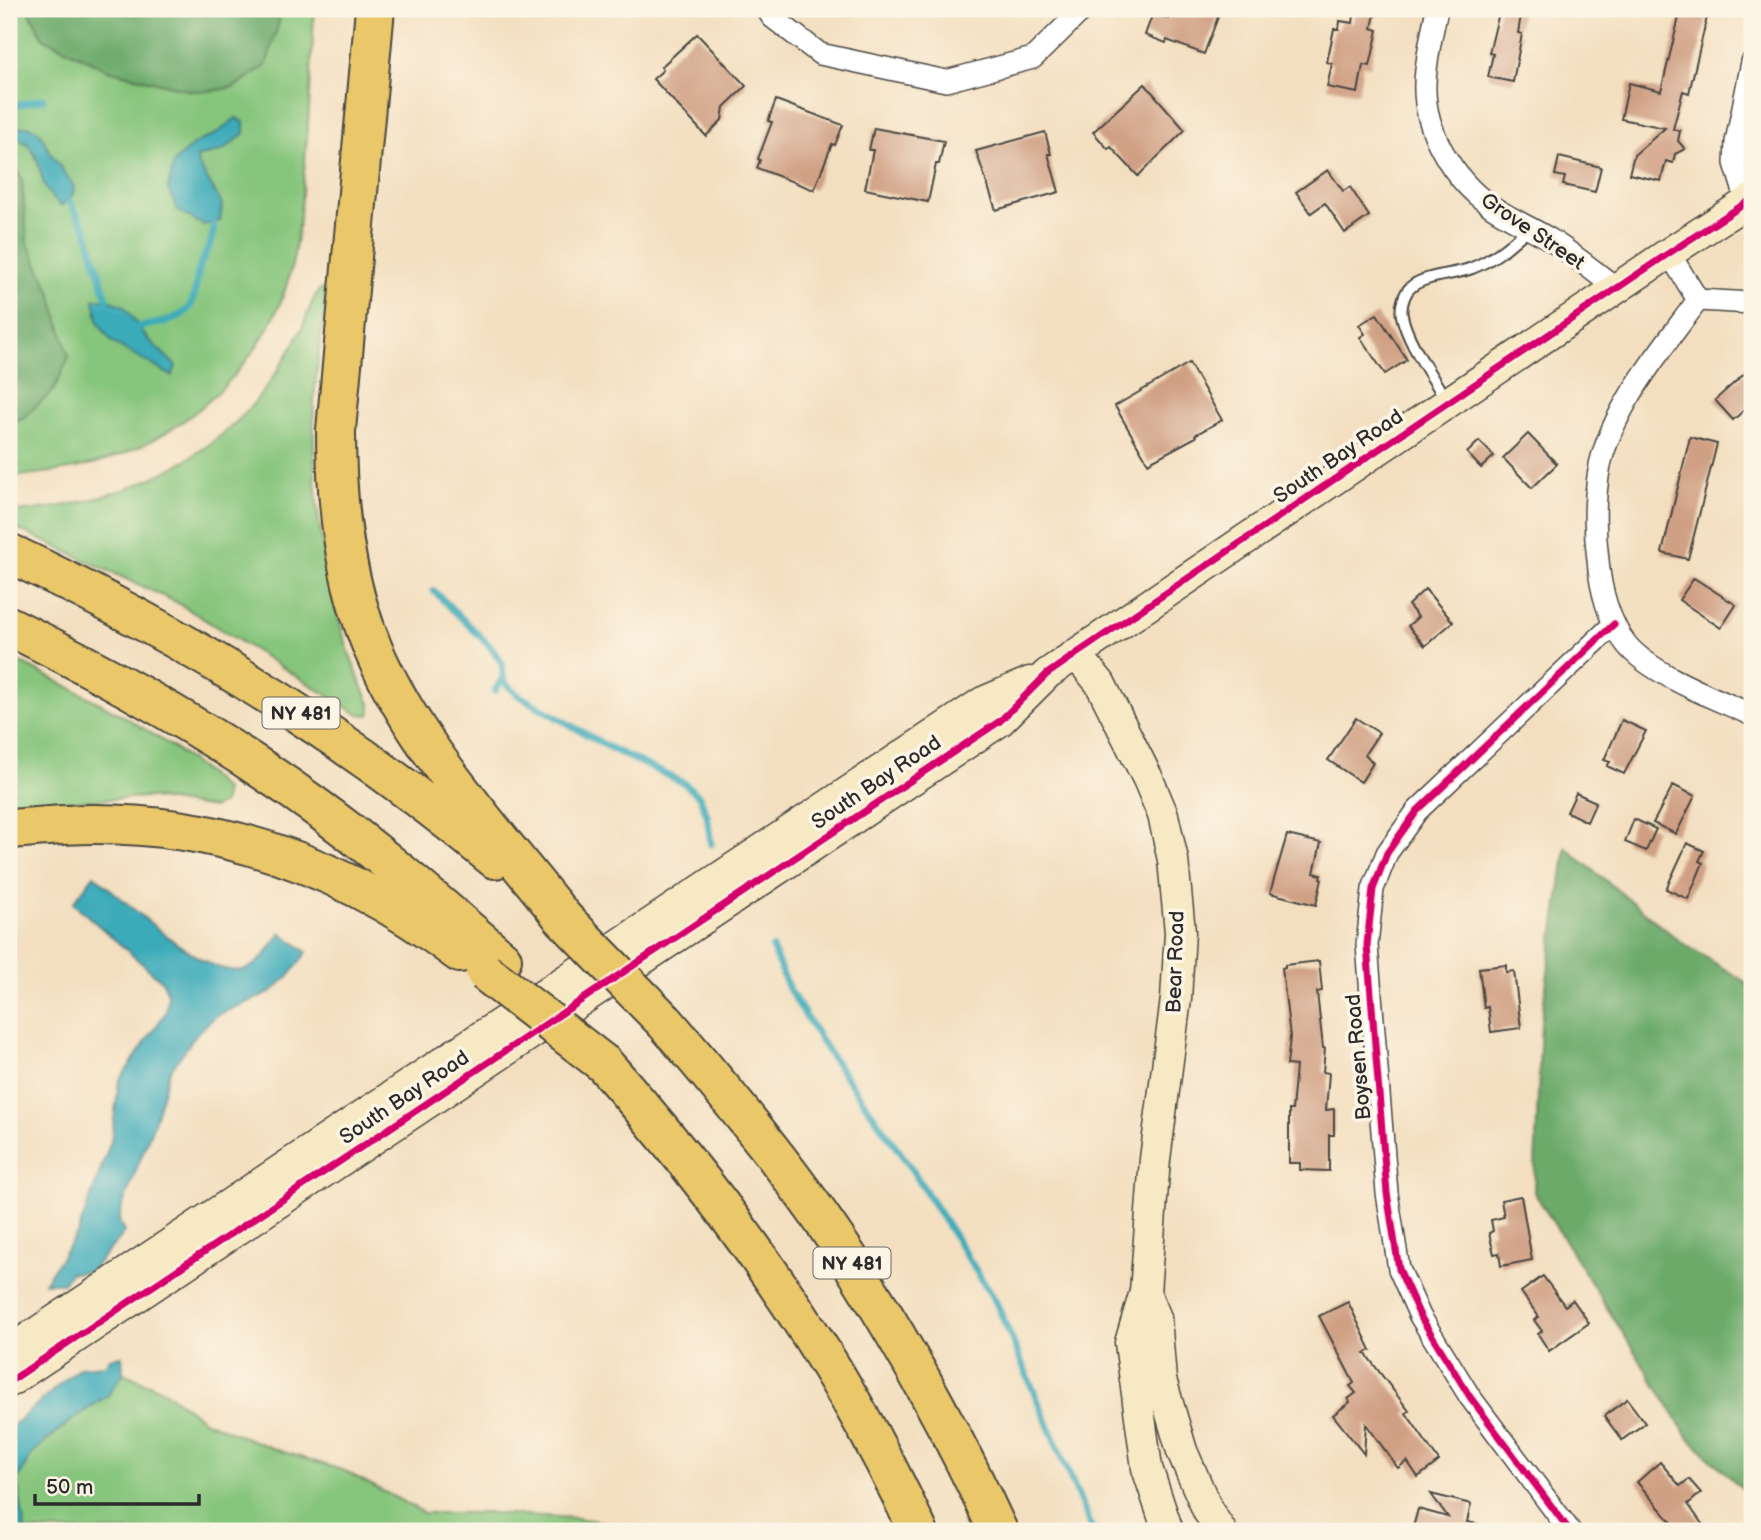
<svg xmlns="http://www.w3.org/2000/svg" width="1761" height="1540" font-family="'Balsamiq Sans',sans-serif">
<style>
.green{fill:#86c57b;stroke:#587853;stroke-width:2}
.forest{fill:#6caa6b;stroke:#4c6a4b;stroke-width:2}
.water{fill:#3baab9;stroke:#336a72;stroke-width:2}
.lines{fill:none;stroke-linecap:round;stroke-linejoin:round}
.stream{stroke:#3baab9;stroke-width:7}
.building{fill:#d0a084}
.lane-casing{stroke:#494641;stroke-width:14}
.street-casing{stroke:#494641;stroke-width:24}
.secondary-casing{stroke:#494641;stroke-width:33}
.highway-casing{stroke:#494641;stroke-width:42}
.lane{stroke:#fff;stroke-width:10}
.street{stroke:#fff;stroke-width:21}
.secondary{stroke:#f7e9c3;stroke-width:30}
.highway{stroke:#eac769;stroke-width:38}
.highway-bridge-casing{stroke:#494641;stroke-width:42;stroke-linecap:butt}
.highway-bridge{stroke:#eac769;stroke-width:38}
.cycleway-casing{stroke:#fcf5e5;stroke-width:11}
.cycleway{stroke:#d6006c;stroke-width:7}
.labels{text-anchor:middle;stroke-width:7;stroke-linejoin:round;paint-order:stroke}
.shield{fill:#fcf5e5;stroke:#6a6863;stroke-width:2}
.shield-label{font-size:19px;font-weight:bold;fill:#2b2b2b}
.street-label{font-size:21px;fill:#2b2b2b;stroke:#fcf5e5}
</style>
<rect width="100%" height="100%" fill="#fcf5e5"/>
<filter id="ink" filterUnits="userSpaceOnUse"><feTurbulence type="fractalNoise" baseFrequency=".0143" numOctaves="2"/><feDisplacementMap in="SourceGraphic" scale="14" xChannelSelector="R" yChannelSelector="G"/><feConvolveMatrix kernelMatrix="1 2 1 2 8 2 1 2 1" color-interpolation-filters="sRGB"/></filter>
<filter id="wash" filterUnits="userSpaceOnUse"><feTurbulence type="fractalNoise" baseFrequency=".00686" numOctaves="4" result="noise"/><feDisplacementMap in="SourceGraphic" scale="28" xChannelSelector="R" yChannelSelector="G"/><feGaussianBlur stdDeviation="1.57" result="paint"/><feColorMatrix in="noise" values="0 0 0 0 0 0 0 0 0 0 0 0 0 0 0 0 0 1.4 0 .05"/><feComposite in="paint" operator="in"/></filter>
<g filter="url(#wash)">
<rect width="100%" height="100%" fill="#f3dfc0"/>
<g class="green">
<path d="M9,9H28L43,38L108,70L192,91H212L234,87L265,66L279,21V9H314C312,71 308,133 302,194C299,221 297,248 290,273C269,355 200,423 123,454C86,469 48,473 9,477V422L24,418L51,293L27,242L22,180L9,155Z"/>
<path d="M320,289L324,290L326,297C322,332 316,368 314,403C311,506 326,610 370,704V715L358,714L176,602L9,525V512C109,507 215,465 272,379C283,362 294,346 302,328C308,315 311,299 320,289Z"/>
<path d="M9,657C81,693 167,733 225,790L224,803L213,808L146,797L9,805Z"/>
<path d="M123,1373L163,1390L205,1421L274,1449L345,1471L424,1513H491L576,1518L665,1531H526L522,1529L481,1531H25L17,1480L33,1452L73,1419L108,1395Z"/>
</g>
<g class="forest">
<path d="M28,9H279V21L266,66L234,87L212,91H192L108,70L43,38Z"/>
<path d="M9,155L22,180L27,242L51,293L69,357L54,390L23,418L9,422Z"/>
<path d="M1566,848L1681,942L1752,986V1498L1689,1438L1534,1192L1541,1021Z"/>
</g>
<g class="water">
<path d="M236,118L244,122V133C228,148 220,154 198,156L197,162L222,204L220,221L203,225L178,211L168,189L174,162L195,143L216,134Z"/>
<path d="M27,126L39,131L51,154L74,186L73,194L61,206C33,183 47,167 29,146C24,140 15,137 9,134V127L18,128Z"/>
<path d="M107,299L124,306L147,338L176,366L172,376L112,342L99,324L94,300Z"/>
<path d="M94,875C123,899 206,980 243,970C260,966 271,946 281,933L307,952L290,975L270,993L217,1015L198,1032L169,1072L153,1126L121,1210L119,1221L124,1232C115,1248 101,1254 93,1271L70,1273L63,1283H44L78,1232L111,1141L119,1081L166,1012L168,994L163,982L73,903Z"/>
<path d="M122,1356L123,1373L108,1395L73,1419L33,1452L17,1480L25,1531H9V1429L80,1367L105,1365L110,1358Z"/>
</g>
<g class="lines">
<g class="stream">
<path d="M9,107L43,99"/>
<path d="M68,199L86,229L107,299"/>
<path d="M139,327C153,324 175,322 186,311C197,301 195,282 199,269C204,252 216,242 213,223"/>
<path d="M434,591L489,645L502,663L503,677L506,684L518,695L612,749L684,783L699,796L707,815L711,844"/>
<path d="M495,691L503,677"/>
<path d="M772,948L789,989L828,1052L909,1165L996,1302L1093,1531"/>
</g>
</g>
<g id="blocks">
<g class="building">
<path d="M1175,9H1221L1204,54L1167,40L1166,43L1145,35L1153,13L1168,19L1169,15L1172,16Z"/>
<path d="M1355,9L1375,14L1372,28L1378,30L1370,66L1363,65L1358,93L1327,87L1332,64L1327,62L1334,29H1339L1340,21L1353,23Z"/>
<path d="M1500,9H1522L1518,33L1522,34L1513,82L1488,77L1493,54L1489,53Z"/>
<path d="M1681,9H1709L1689,93L1683,91L1673,129L1680,131L1678,141L1685,149L1675,154L1673,163L1666,161L1661,181L1629,174L1634,155L1665,128L1621,119L1629,83L1661,91Z"/>
<path d="M697,34L746,86L724,107L722,120L706,136L653,79L663,70L661,67Z"/>
<path d="M1145,84L1185,130L1138,176L1111,147L1108,149L1093,132Z"/>
<path d="M776,100L843,125L835,145L832,144L814,190L757,168L760,160L758,159L772,122L768,121Z"/>
<path d="M874,128L944,141L939,164H936L928,202L865,189L873,150H869Z"/>
<path d="M1045,132L1051,154H1048L1059,192L996,210L976,151Z"/>
<path d="M1559,157L1601,167L1595,192L1563,185L1565,177L1555,175Z"/>
<path d="M1328,170L1343,191L1350,187L1369,216L1345,233L1325,203L1311,213L1296,192Z"/>
<path d="M1377,314L1407,360L1385,374L1360,337L1365,334L1359,325Z"/>
<path d="M1189,363L1222,420L1195,435L1196,437L1148,463L1115,406Z"/>
<path d="M1752,367V403L1733,420L1715,400Z"/>
<path d="M1528,434L1557,464L1532,488L1503,458Z"/>
<path d="M1690,437L1717,444L1688,559L1662,553Z"/>
<path d="M1479,441L1494,456L1481,468L1467,453Z"/>
<path d="M1694,578L1736,605L1721,628L1679,600Z"/>
<path d="M1425,589L1453,622L1425,646L1408,626L1418,617L1408,605Z"/>
<path d="M1356,718L1379,733L1365,754L1373,763L1361,782L1328,760Z"/>
<path d="M1622,720L1646,731L1624,774L1607,766L1610,762L1604,760Z"/>
<path d="M1673,785L1695,796L1676,834L1653,823Z"/>
<path d="M1576,793L1596,802L1587,822L1567,812Z"/>
<path d="M1634,819L1656,829L1646,851L1625,842Z"/>
<path d="M1287,835L1321,843L1314,873L1321,875L1320,878L1322,879L1316,905L1270,893Z"/>
<path d="M1687,843L1704,851L1699,861L1703,863L1688,899L1666,889Z"/>
<path d="M1319,961L1322,991L1317,992L1323,1048H1325L1323,1072L1329,1073L1326,1110L1334,1109V1135H1329V1171L1300,1170V1163H1289V1110H1292L1296,1066L1287,1065L1290,1037L1282,968L1285,967V965Z"/>
<path d="M1506,965V972L1514,971L1521,1028L1491,1032L1488,1007L1484,1008L1479,968Z"/>
<path d="M1521,1196L1532,1260L1501,1266L1499,1253L1494,1254L1489,1233L1493,1231L1491,1220L1504,1217L1501,1200Z"/>
<path d="M1543,1276L1565,1306L1573,1300L1589,1323L1549,1351L1538,1334L1542,1331L1534,1320L1539,1317L1521,1292Z"/>
<path d="M1348,1302L1371,1350L1365,1353L1409,1411L1406,1413L1439,1461L1418,1477L1407,1461L1398,1468L1366,1424L1364,1454L1333,1415L1350,1402L1348,1399L1356,1393L1350,1386L1354,1383L1319,1316Z"/>
<path d="M1627,1399L1645,1423L1622,1440L1604,1416Z"/>
<path d="M1660,1462L1680,1486L1689,1479L1701,1493L1688,1504L1707,1531H1679L1637,1482Z"/>
<path d="M1431,1494L1471,1504L1467,1522L1481,1525L1480,1531H1412L1418,1509L1448,1517Z"/>
</g>
</g>
</g>
<g filter="url(#ink)">
<use href="#blocks" fill-opacity="0" stroke="#494641" stroke-width="2"/>
<g class="lines">
<g class="lane-casing">
<path id="lane" d="M1447,402C1433,377 1408,344 1402,316C1400,307 1404,293 1411,287C1424,275 1456,275 1472,268C1495,259 1511,244 1529,228"/>
</g>
<g class="street-casing">
<g id="street">
<path d="M767,9L772,17L820,54L946,81L1033,58L1083,9"/>
<path d="M1437,9C1432,33 1426,58 1425,83C1423,129 1453,180 1491,206C1510,219 1532,228 1551,240C1574,255 1595,272 1616,288"/>
<path d="M1747,202L1735,163L1736,142L1752,62"/>
<path d="M1669,253L1698,300L1752,303"/>
<path d="M1698,300C1663,348 1614,405 1600,465C1594,496 1594,529 1598,560C1600,588 1609,623 1627,645C1652,675 1717,699 1752,715"/>
<path d="M1570,1531L1470,1397L1420,1316L1399,1269L1387,1193L1367,945L1373,889L1387,853L1417,811L1614,624"/>
</g>
</g>
<g class="secondary-casing">
<g id="secondary">
<path d="M1076,654L1100,683L1148,779L1163,815L1173,860L1180,932L1176,999L1155,1159L1145,1292L1130,1343L1147,1468L1168,1531"/>
<path d="M1145,1292L1156,1318L1161,1380L1182,1451L1208,1511L1221,1531"/>
<path d="M9,1351L983,702L1030,682"/>
<path d="M9,1382L1000,721L1047,674L1076,654L1669,253L1752,199"/>
</g>
</g>
<g class="highway-casing">
<g id="highway">
<path d="M375,9L336,430C336,504 344,579 373,649C415,747 497,834 563,918"/>
<path d="M9,553C185,636 346,734 495,859"/>
<path d="M9,626C114,678 217,735 312,804C379,852 440,906 502,959"/>
<path d="M9,829C37,827 66,824 94,824C231,824 352,871 460,953"/>
<path d="M665,1022C733,1101 800,1182 856,1270C909,1354 957,1441 998,1531"/>
<path d="M604,1064C729,1205 840,1359 918,1531"/>
</g>
</g>
<use href="#lane" class="lane"/>
<use href="#street" class="street"/>
<use href="#secondary" class="secondary"/>
<use href="#highway" class="highway"/>
<g class="highway-bridge-casing">
<g id="highway-bridge">
<path d="M563,918L665,1022"/>
<path d="M485,972L604,1064"/>
</g>
</g>
<use href="#highway-bridge" class="highway-bridge"/>
<g class="cycleway-casing">
<g id="cycleway">
<path d="M9,1382L1000,721L1047,674L1076,654L1669,253L1752,199"/>
<path d="M1570,1531L1470,1397L1420,1316L1399,1269L1387,1193L1367,945L1373,889L1387,853L1417,811L1614,624"/>
</g>
</g>
<use href="#cycleway" class="cycleway"/>
</g>
</g>
<g class="labels">
<g class="shield">
<rect x="262.5" y="697.5" width="77" height="31" rx="5"/>
<rect x="813.5" y="1247.5" width="77" height="31" rx="5"/>
</g>
<g class="shield-label">
<text x="301" y="720">NY 481</text>
<text x="852" y="1270">NY 481</text>
</g>
<g class="street-label">
<text transform="translate(1533 231) rotate(34)" y="7">Grove Street</text>
<text transform="translate(1338 456) rotate(-34)" y="7">South Bay Road</text>
<text transform="translate(876 782) rotate(-34)" y="7">South Bay Road</text>
<text transform="translate(1175 962) rotate(-88)" y="7">Bear Road</text>
<text transform="translate(1358 1057) rotate(-95)" y="7">Boysen Road</text>
<text transform="translate(404 1097) rotate(-34)" y="7">South Bay Road</text>
</g>
</g>
<rect width="1761" height="1540" fill="none" stroke="#fcf5e5" stroke-width="35"/>
<path d="M35 1494v10h164v-10" fill="none" stroke="#2b2b2b" stroke-width="3.5"/>
<text x="46" y="1494" font-size="21" fill="#2b2b2b" stroke="#fcf5e5" stroke-width="5" paint-order="stroke">50 m</text>
</svg>
